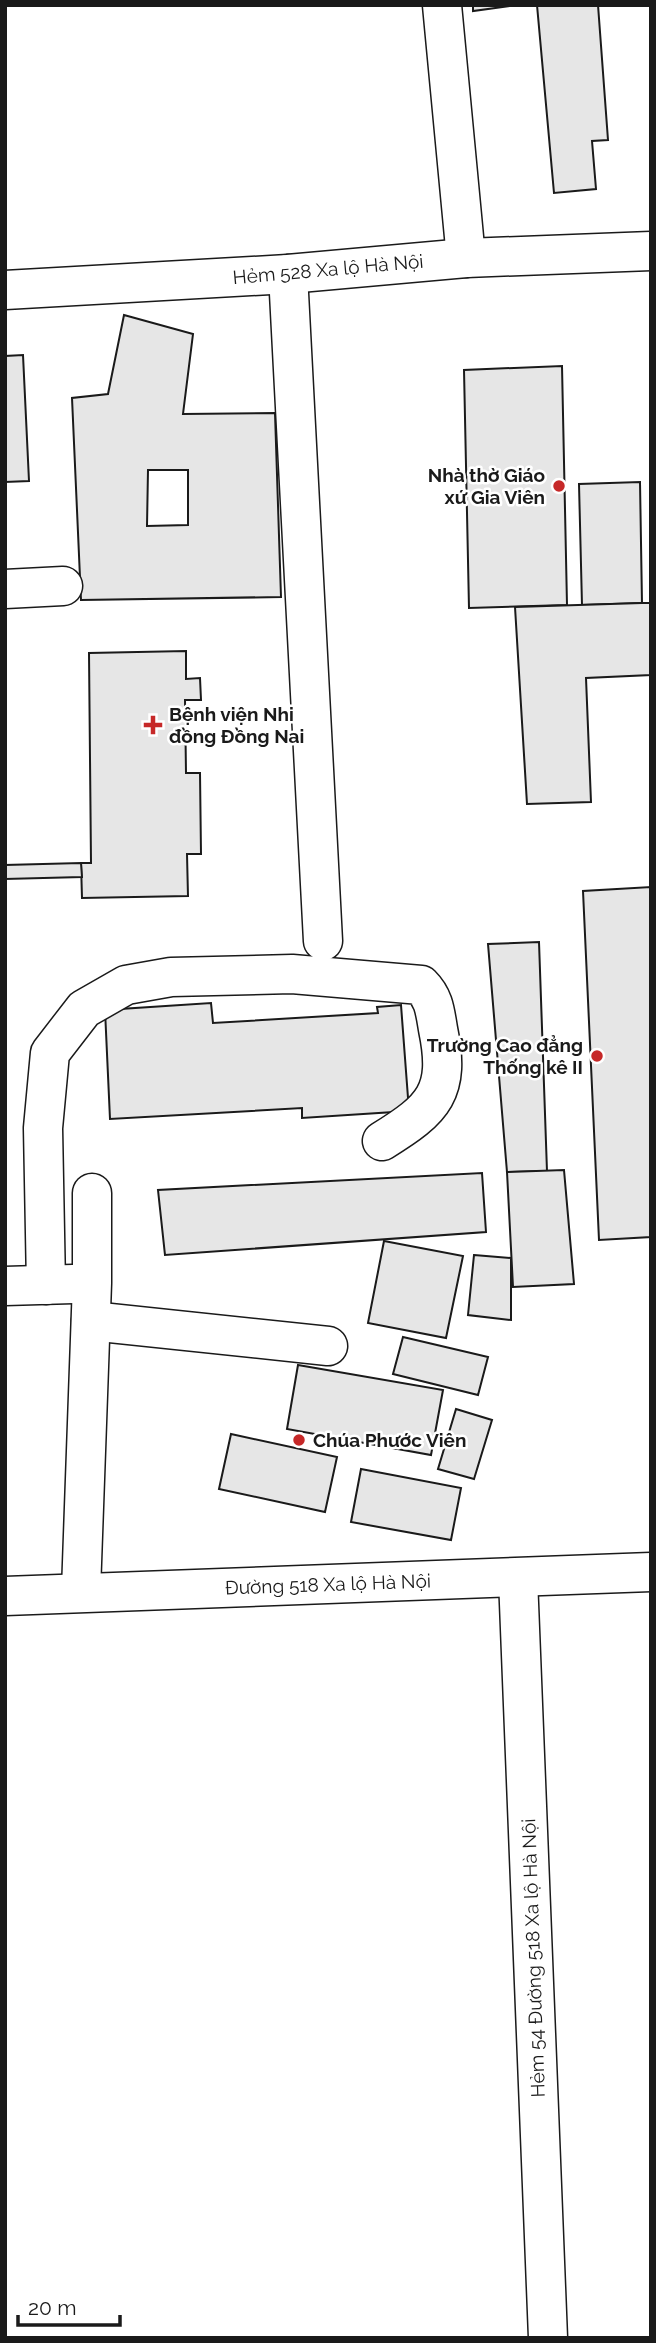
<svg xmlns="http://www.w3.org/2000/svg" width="656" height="2343" font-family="Raleway,sans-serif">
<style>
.building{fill:#e6e6e6;stroke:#1a1a1a;stroke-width:2;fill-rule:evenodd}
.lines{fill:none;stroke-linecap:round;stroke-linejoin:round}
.minor-casing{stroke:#1a1a1a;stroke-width:41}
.minor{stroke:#fff;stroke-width:38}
.poi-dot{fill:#c62828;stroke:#fff;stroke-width:2.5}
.labels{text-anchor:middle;stroke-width:5;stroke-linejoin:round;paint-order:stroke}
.street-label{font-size:19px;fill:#1a1a1a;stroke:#fff}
.poi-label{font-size:19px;font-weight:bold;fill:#1a1a1a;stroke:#fff;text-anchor:end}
</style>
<rect width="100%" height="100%" fill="#fff"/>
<g class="building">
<path d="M473,5H517L473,11Z"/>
<path d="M537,5H598L608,140L592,141L596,189L554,193Z"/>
<path d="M124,315L193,334L183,414L275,413L281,597L81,600L72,398L108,394ZM148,470H188V525L147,526Z"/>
<path d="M23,355L29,481L5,482V356Z"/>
<path d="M562,366L567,605L469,608L464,370Z"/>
<path d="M640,482L642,603L582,605L579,484Z"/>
<path d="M642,603H651V675L586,678L591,802L527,804L515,607Z"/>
<path d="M186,651V679L200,678L201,700H185L186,773H200L201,854H187L188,896L82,898L81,863H91L89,653Z"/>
<path d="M81,863L82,877L5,879V865Z"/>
<path d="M651,887V1237L599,1240L583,891Z"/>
<path d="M539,942L547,1171L507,1172L488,944Z"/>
<path d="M211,1003L213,1023L378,1013L377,1007L401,1005L409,1111L302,1118V1108L110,1119L105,1010Z"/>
<path d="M564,1170L574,1284L513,1287L507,1172Z"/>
<path d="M482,1173L486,1232L165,1255L158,1190Z"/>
<path d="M384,1241L463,1256L446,1338L368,1323Z"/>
<path d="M474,1255L511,1258V1320L468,1315Z"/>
<path d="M403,1337L488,1357L478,1395L393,1374Z"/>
<path d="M298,1365L443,1390L431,1455L287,1429Z"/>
<path d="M456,1409L492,1420L474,1479L438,1469Z"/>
<path d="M231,1434L337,1457L325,1512L219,1489Z"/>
<path d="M361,1469L461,1488L451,1540L351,1522Z"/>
</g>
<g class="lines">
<g class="minor-casing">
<g id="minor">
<path d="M442,5L466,258"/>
<path d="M288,274L323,941"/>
<path d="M5,290L288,274L466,258L651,251"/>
<path d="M5,589L63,586"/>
<path d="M46,1285L43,1128L50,1053L84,1009L126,985L171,977L292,974L421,985C434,998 435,1011 438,1029C451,1092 434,1109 382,1141"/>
<path d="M5,1286L73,1284"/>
<path d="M91,1321L328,1346"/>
<path d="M518,1578L548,2338"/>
<path d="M81,1591L92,1283V1193"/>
<path d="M5,1596L651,1572"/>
</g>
</g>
<use href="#minor" class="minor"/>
</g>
<g class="poi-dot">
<circle cx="559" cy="486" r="7"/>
<path d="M149.5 714.5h7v7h7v7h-7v7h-7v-7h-7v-7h7z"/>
<circle cx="597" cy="1056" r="7"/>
<circle cx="299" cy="1440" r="7"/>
</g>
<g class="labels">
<g class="street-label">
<text transform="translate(328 269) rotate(-5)" y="7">Hẻm 528 Xa lộ Hà Nội</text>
<text transform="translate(328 1584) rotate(-2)" y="7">Đường 518 Xa lộ Hà Nội</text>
<text transform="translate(533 1958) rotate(-92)" y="7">Hẻm 54 Đường 518 Xa lộ Hà Nội</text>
</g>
<g class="poi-label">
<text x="545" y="482">Nhà thờ Giáo<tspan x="545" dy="22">xứ Gia Viên</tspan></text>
<text x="169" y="721" text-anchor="start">Bệnh viện Nhi<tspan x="169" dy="22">đồng Đồng Nai</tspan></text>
<text x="583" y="1052">Trường Cao đẳng<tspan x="583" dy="22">Thống kê II</tspan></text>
<text x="313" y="1447" text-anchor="start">Chúa Phước Viên</text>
</g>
</g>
<rect width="656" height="2343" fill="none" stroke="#1a1a1a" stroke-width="14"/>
<path d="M18 2315v10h102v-10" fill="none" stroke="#1a1a1a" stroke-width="3.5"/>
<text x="28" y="2315" font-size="21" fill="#1a1a1a" stroke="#ffffff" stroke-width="5" paint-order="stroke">20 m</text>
</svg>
